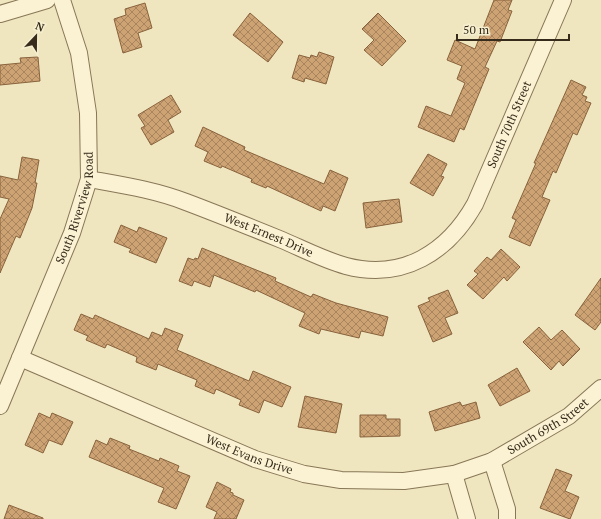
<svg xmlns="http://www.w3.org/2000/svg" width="601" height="519" font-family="'PT Serif',serif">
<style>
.building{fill:url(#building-cross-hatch);stroke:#88623c}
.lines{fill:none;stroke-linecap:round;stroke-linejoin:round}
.street-casing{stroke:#887757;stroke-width:18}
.street{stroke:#faf2d3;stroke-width:16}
.labels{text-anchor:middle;stroke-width:4;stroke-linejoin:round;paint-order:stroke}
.street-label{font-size:12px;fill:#372c1c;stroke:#f6efcf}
</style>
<defs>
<pattern id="building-cross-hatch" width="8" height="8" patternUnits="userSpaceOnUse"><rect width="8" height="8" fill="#cea374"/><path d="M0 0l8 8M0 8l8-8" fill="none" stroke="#a8855e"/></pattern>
</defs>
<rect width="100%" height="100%" fill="#efe6bf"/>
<g class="building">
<path d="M494,0H512L508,10L512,11L500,42L497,41L485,67L489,69L464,130L460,128L454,142L418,127L426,106L451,116L465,83L457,79L462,66L447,60L455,40L475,49Z"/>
<path d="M145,3L152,28L138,33L142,47L123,53L114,19L126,15L125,9Z"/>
<path d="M250,13L283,42L268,62L233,35Z"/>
<path d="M378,13L406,41L382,66L364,50L374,40L362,29Z"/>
<path d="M319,52L334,57L326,84L305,78L304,82L292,78L299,55L310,58L311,55L317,57Z"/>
<path d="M38,57L40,81L0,85V65L21,63L20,58Z"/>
<path d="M571,80L586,87L582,95L587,97L585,101L591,103L577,135L573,133L556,173L553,171L542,197L550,200L530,246L509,237L516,220L512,218L536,163H534Z"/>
<path d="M171,95L181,112L168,120L174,132L151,145L141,128L145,126L138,115Z"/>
<path d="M203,127L245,147L244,150L324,184L330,170L348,178L335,211L323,206L321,211L267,186L266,188L251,182L252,179L222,166L221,168L204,161L208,152L195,146Z"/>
<path d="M428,154L447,164L441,176L444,177L433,196L410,183Z"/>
<path d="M22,157L39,160L35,183H37L32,208L20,238L16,236L0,273V219L9,199L0,197V176L18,180Z"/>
<path d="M399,199L402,222L366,228L363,203Z"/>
<path d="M121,225L137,232L139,227L167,238L156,263L129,252L131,249L114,242Z"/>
<path d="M202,248L276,278L275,281L311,297L313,294L336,303L388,317L383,336L361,331L359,338L321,329L319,334L299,326L305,313L256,290L255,292L214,275L210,287L194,281L192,286L179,281L188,258L194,260L195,258L198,259Z"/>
<path d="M501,249L520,267L507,281L504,277L483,299L467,285L478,274L474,271L487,257L491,260Z"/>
<path d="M601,278V322L595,330L575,315Z"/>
<path d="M448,290L458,313L445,318L452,334L433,342L418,306L430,301L428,298Z"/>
<path d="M81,314L93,319L95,315L149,339L152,332L162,336L165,328L183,335L177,350L249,381L253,371L291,387L282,407L264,400L259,413L239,405L241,400L216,389L214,394L195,386L197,380L170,369L158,364L156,370L136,362L137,357L107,344L105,348L86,340L88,336L74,330Z"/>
<path d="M539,327L551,340L562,330L580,349L563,366L559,361L551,370L523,342Z"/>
<path d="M517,368L530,391L500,406L488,385Z"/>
<path d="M305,396L342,404L336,433L298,427Z"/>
<path d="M460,402L462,406L476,402L480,418L435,431L429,412Z"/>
<path d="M39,413L50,418L52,413L73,422L62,445L49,440L43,453L25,445Z"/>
<path d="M360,415H386V419H400V436L360,437Z"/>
<path d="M110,438L130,446L129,449L159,461L160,458L179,466L177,471L190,476L176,509L158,502L164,488L89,457L96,440L107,445Z"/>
<path d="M556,469L572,475L565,491L579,497L570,519L540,508Z"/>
<path d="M217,482L231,489L230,492L233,493V495L244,500L236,519H214L217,512L206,507Z"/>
<path d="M9,505L43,518V519H4Z"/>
</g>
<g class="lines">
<g class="street-casing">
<g id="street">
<path d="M0,14L47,0"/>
<path id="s1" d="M89,179C122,185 155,190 186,202C218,214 250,227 282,240C303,249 324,260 346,266C403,281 448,252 475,204L563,0"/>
<path id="s2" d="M20,358L255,459L304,474L341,480L404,481L454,474L492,461L569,416L601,388"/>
<path id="s3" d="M0,406L72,233L89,179L88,113L79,53L62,0"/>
<path d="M492,461L507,509V519"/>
<path d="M454,474L467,519"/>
</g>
</g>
<use href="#street" class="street"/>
</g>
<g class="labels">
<g class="street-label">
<text dy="4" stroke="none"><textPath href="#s1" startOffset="514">South 70th Street</textPath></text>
<text dy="4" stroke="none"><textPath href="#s3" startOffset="213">South Riverview Road</textPath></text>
<text dy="4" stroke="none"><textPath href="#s1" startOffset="189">West Ernest Drive</textPath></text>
<text dy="4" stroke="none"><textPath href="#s2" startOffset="564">South 69th Street</textPath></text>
<text dy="4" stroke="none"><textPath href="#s2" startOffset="249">West Evans Drive</textPath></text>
</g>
</g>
<g transform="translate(36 36) rotate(22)" stroke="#f6efcf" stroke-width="3" paint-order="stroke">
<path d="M0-3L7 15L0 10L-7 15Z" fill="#372c1c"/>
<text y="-6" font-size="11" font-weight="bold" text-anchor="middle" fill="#372c1c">N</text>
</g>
<path d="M457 34v6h112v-6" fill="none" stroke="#372c1c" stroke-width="2"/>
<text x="463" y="34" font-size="12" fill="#372c1c" stroke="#f6efcf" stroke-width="3" paint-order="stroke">50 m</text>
</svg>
